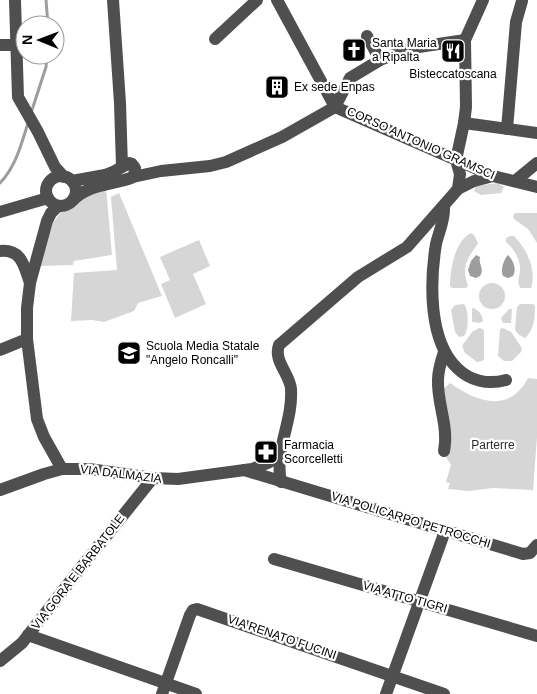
<svg xmlns="http://www.w3.org/2000/svg" width="537" height="694" font-family="Helvetica,sans-serif">
<style>
.green{fill:#d6d6d6}
.water{fill:#9d9d9d}
.lines{fill:none;stroke-linecap:round;stroke-linejoin:round}
.stream{stroke:#9d9d9d;stroke-width:3}
.minor{stroke:#4f4f4f;stroke-width:12}
.labels{text-anchor:middle;stroke-width:4.5;stroke-linejoin:round;paint-order:stroke}
.poi-label{font-size:12px;fill:#000;stroke:#fff;text-anchor:start}
.street-label{font-size:12px;fill:#000;stroke:#fff}
.park-label{font-size:12px;fill:#2d2d2d;stroke:#fff}
</style>
<rect width="100%" height="100%" fill="#fff"/>
<g class="green">
<path d="M498,183L504,187L501,193L481,195L474,191L476,186Z"/>
<path d="M106,188L112,255L74,261L73,265L38,266L53,223L71,198Z"/>
<path d="M119,193L162,296L138,303L134,311L104,322L92,320L71,321L74,273L117,270L111,197Z"/>
<path d="M515,213H537V243L528,229L514,219L513,216Z"/>
<path d="M471,233L474,235L478,243C467,260 461,265 468,286L466,288H452L450,286V283C451,267 455,241 471,233Z"/>
<path d="M510,236H514C527,250 537,269 531,288H520C517,281 519,278 520,271C521,260 514,249 506,242V238Z"/>
<path d="M199,240L210,266L193,274L206,304L175,318L161,284L170,280L160,257Z"/>
<circle cx="492" cy="296" r="13"/>
<path d="M464,304C469,310 469,330 464,336L459,337L455,332L451,310L455,305Z"/>
<path d="M520,304H533L535,306C535,318 534,330 525,338L519,335L515,330L517,307Z"/>
<path d="M472,308C477,308 483,315 483,321L480,323L472,322Z"/>
<path d="M509,309H512L511,323H503L501,318Z"/>
<path d="M479,328L483,329L484,332V359L482,361L477,362L465,353L462,346L472,332Z"/>
<path d="M503,328L511,332L522,348L521,352L512,361H504L498,356L500,329Z"/>
<path d="M528,378L537,379V437L533,490L493,488L469,491L448,489L450,483L446,482L451,465L446,457L449,435L442,390L450,383C477,402 509,414 528,378Z"/>
</g>
<g class="water">
<path d="M476,255L480,257C478,264 485,269 480,276L476,278L470,276L468,270L471,261Z"/>
<path d="M508,255C513,260 517,269 513,276L508,278L503,276C500,270 504,259 508,255Z"/>
</g>
<g class="lines">
<g class="stream">
<path d="M46,0L48,25"/>
<path d="M31,113L46,67L47,55"/>
<path d="M0,183C16,166 21,145 28,123"/>
</g>
<g class="minor">
<path d="M15,0L18,97L38,132L55,167L64,177"/>
<path d="M113,0L120,103L122,167"/>
<path d="M277,0L335,107"/>
<path d="M367,36L380,60"/>
<path d="M215,39L257,0"/>
<path d="M0,45H16"/>
<path d="M335,107L493,176L537,187"/>
<path d="M335,107L350,78L380,60L412,48L465,40"/>
<path d="M464,123L537,133"/>
<path d="M507,129L516,22L522,1"/>
<path d="M456,160L464,123L466,107L465,40L483,0"/>
<path d="M456,160L460,174L458,189"/>
<circle cx="61" cy="191" r="15"/>
<path d="M133,177L161,171L210,166L226,162L282,137L335,107"/>
<path d="M72,181L105,175L115,171L129,163L132,164L135,168L134,176L131,178C111,185 89,184 73,200"/>
<path d="M515,181L537,163"/>
<path d="M58,206L51,213L47,221L30,283L27,308V339L37,419L44,437L62,469"/>
<path d="M444,206C445,220 439,231 436,244C430,281 428,340 457,368C470,381 488,385 506,380"/>
<path d="M0,212L48,198"/>
<path d="M0,251C22,249 24,266 30,283"/>
<path d="M0,350L27,339"/>
<path d="M444,451C449,426 437,404 438,380C438,370 441,361 444,352"/>
<path d="M244,470L523,554L530,553L537,545"/>
<path d="M281,482C274,449 293,423 291,389C290,374 273,361 279,345L358,277L407,247L458,189L474,181L493,176"/>
<path d="M0,490L44,474L62,469H89L153,478L178,479L252,469L268,463L279,456"/>
<path d="M274,559L537,636"/>
<path d="M28,635L196,694"/>
<path d="M0,661L22,643L79,570L153,478"/>
<path d="M162,694L190,615L193,610L197,609L444,694"/>
<path d="M386,694L445,531"/>
</g>
</g>
<defs>
<g id="church-square" transform="scale(1.25)"><rect x="-9" y="-9" width="18" height="18" rx="4" fill="#000" stroke="#fff"/><path d="M-1.2-6h2.4v3.5h3.3v2.4h-3.3V6h-2.4V-.1h-3.3v-2.4h3.3Z" fill="#fff"/></g>
<g id="restaurant-square" transform="scale(1.25)"><rect x="-9" y="-9" width="18" height="18" rx="4" fill="#000" stroke="#fff"/><path d="M-5-6h1v4h1v-4h1v4h1v-4h1v5L-1.5 .5V6h-2V.5L-5-1ZM5-6V6H3V1.5H1.5Q1.5-4 5-6Z" fill="#fff"/></g>
<g id="building-square" transform="scale(1.25)"><rect x="-9" y="-9" width="18" height="18" rx="4" fill="#000" stroke="#fff"/><path d="M-4-6H4V6H1V3H-1V6H-4ZM-2.5-4.3h1.7v1.8h-1.7ZM.8-4.3h1.7v1.8H.8ZM-2.5-1h1.7V.8h-1.7ZM.8-1h1.7V.8H.8Z" fill="#fff"/></g>
<g id="school-square" transform="scale(1.25)"><rect x="-9" y="-9" width="18" height="18" rx="4" fill="#000" stroke="#fff"/><path d="M0-5L7-2L0 1L-7-2ZM-4 1L0 2.5L4 1V4Q0 6-4 4Z" fill="#fff"/></g>
<g id="pharmacy-square" transform="scale(1.25)"><rect x="-9" y="-9" width="18" height="18" rx="4" fill="#000" stroke="#fff"/><path d="M-2-6h4v4h4v4h-4v4h-4v-4h-4v-4h4Z" fill="#fff"/></g>
</defs>
<g fill-rule="evenodd">
<use href="#church-square" x="354" y="50"/>
<use href="#restaurant-square" x="453" y="51"/>
<use href="#building-square" x="277" y="87"/>
<use href="#school-square" x="129" y="353"/>
<use href="#pharmacy-square" x="266" y="452"/>
</g>
<g class="labels">
<g class="poi-label">
<text x="372" y="47">Santa Maria<tspan x="372" dy="14">a Ripalta</tspan></text>
<text x="453" y="78" text-anchor="middle">Bisteccatoscana</text>
<text x="294" y="91">Ex sede Enpas</text>
<text x="146" y="350">Scuola Media Statale<tspan x="146" dy="14">"Angelo Roncalli"</tspan></text>
<text x="284" y="449">Farmacia<tspan x="284" dy="14">Scorcelletti</tspan></text>
</g>
<g class="street-label">
<text transform="translate(421 143) rotate(24)" y="4">CORSO ANTONIO GRAMSCI</text>
<text transform="translate(121 474) rotate(7)" y="4">VIA DALMAZIA</text>
<text transform="translate(411 520) rotate(17)" y="4">VIA POLICARPO PETROCCHI</text>
<text transform="translate(78 572) rotate(-52)" y="4">VIA GORA E BARBATOLE</text>
<text transform="translate(405 597) rotate(16)" y="4">VIA ATTO TIGRI</text>
<text transform="translate(282 637) rotate(19)" y="4">VIA RENATO FUCINI</text>
</g>
<g class="park-label">
<text x="493" y="449">Parterre</text>
</g>
</g>
<g transform="translate(40 40) rotate(271)"><circle r="24" fill="#ffffff" stroke="#999999"/>
<path d="M0-4L9 19L0 12L-9 19Z" fill="#000000"/>
<text y="-8" font-size="14" font-weight="bold" text-anchor="middle" fill="#000000">N</text>
</g>
</svg>
